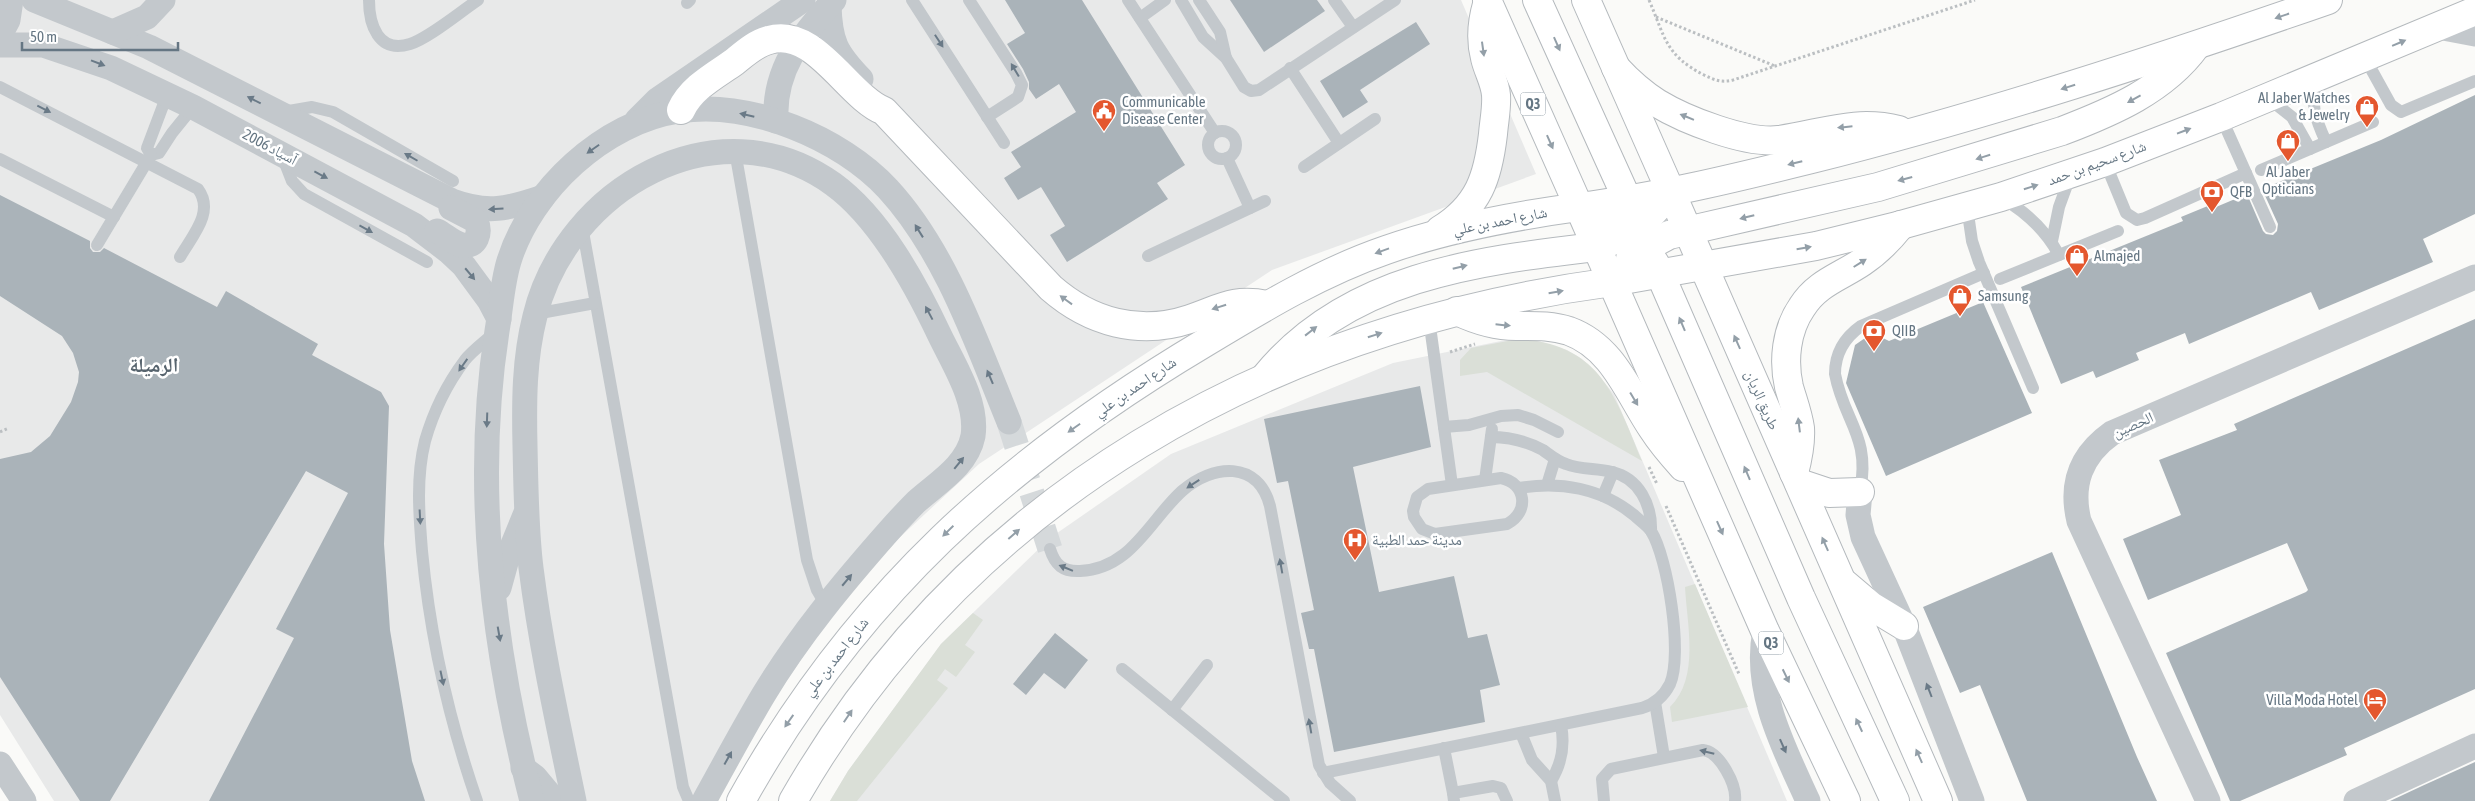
<svg xmlns="http://www.w3.org/2000/svg" width="2475" height="801" font-family="'Asap Condensed','Noto Naskh Arabic',sans-serif">
<style>
.built{fill:#e8e9e9}
.green{fill:#dadfd7}
.building{fill:#aab3b9}
.lines{fill:none;stroke-linecap:round;stroke-linejoin:round}
.street-tunnel{stroke:#d5d9db;stroke-width:25;stroke-dasharray:25 12;stroke-linecap:butt}
.primary-casing{stroke:#b5babe;stroke-width:30}
.highway-casing{stroke:#b4b9bd;stroke-width:30}
.path{stroke:#bbbfc2;stroke-width:3;stroke-dasharray:2.5 2.5;stroke-linecap:butt}
.lane{stroke:#c3c8cc;stroke-width:12}
.street{stroke:#c3c8cc;stroke-width:25}
.primary{stroke:#fff;stroke-width:28}
.highway{stroke:#fff;stroke-width:28}
.oneway{fill:#939fa8}
.oneway2{fill:#6a7a87}
.labels{text-anchor:middle;stroke-width:5;stroke-linejoin:round;paint-order:stroke}
.shield{fill:#fff;stroke:#939fa8;stroke-width:1}
.shield-label{font-size:14px;font-weight:bold;fill:#657683}
.poi-label{font-size:15px;fill:#657683;stroke:#fff;text-anchor:start}
.street-label{font-size:15px;fill:#657683;stroke:#fff}
.district-label{font-size:20px;font-weight:bold;fill:#57646e;stroke:#fff}
</style>
<rect width="100%" height="100%" fill="#fafaf8"/>
<g class="built">
<path d="M0,0H1461L1536,174L1272,270L979,464L858,576L705,801H54L0,715Z"/>
<path d="M1535,340L1567,350L1582,359L1594,370L1614,394L1787,801H830L848,771L941,644L1050,538L1171,454L1393,363L1501,341Z"/>
</g>
<g class="green">
<path d="M1518,339C1600,344 1615,395 1642,461L1487,372L1460,376V360L1471,348Z"/>
<path d="M1695,584L1748,707L1672,722L1670,707C1700,678 1687,625 1685,587Z"/>
<path d="M973,613L983,620L965,645L975,652L956,677L945,669L937,680L948,688L857,801H830L848,771L941,644Z"/>
</g>
<g class="building">
<path d="M1005,0H1082L1185,165L1157,183L1168,199L1067,262L1050,235L1065,226L1041,187L1018,200L1004,178L1021,167L1011,152L1076,112L1059,84L1036,99L1029,89V82L1023,69L1007,44L1025,33Z"/>
<path d="M1230,0H1317L1325,11L1264,52Z"/>
<path d="M1416,22L1430,44L1360,90L1368,102L1343,118L1320,81Z"/>
<path d="M2475,95V214L2423,239L2433,262L2319,310L2311,292L2189,344L2185,333L2136,353L2139,360L2096,378L2093,371L2061,384L2021,287L2183,221L2181,217L2215,203L2216,207L2247,194L2263,231L2266,234L2273,235L2277,231L2278,224L2262,189L2381,140Z"/>
<path d="M0,195L90,241V248L93,252H100L104,248L217,307L226,291L318,344L312,355L381,392L389,406L384,544L390,630L412,761L425,801H209L294,638L276,629L348,493L306,471L110,801H80L0,677V459L31,452L50,436L71,402L78,382L79,372L73,353L62,336L0,296Z"/>
<path d="M1983,302L2032,413L1886,476L1846,383L1855,345L1865,338L1877,335L1889,341Z"/>
<path d="M2475,319V689L2344,748L2347,755L2240,801H2230L2166,653L2306,592L2308,590L2287,543L2148,600L2123,539L2181,515L2159,460L2237,430L2234,424Z"/>
<path d="M1420,386L1431,447L1353,467L1379,592L1454,576L1468,638L1487,634L1500,685L1480,690L1485,722L1334,752L1314,649H1309L1301,613L1314,610L1288,481L1277,483L1264,419Z"/>
<path d="M2052,552L2137,757L2157,801H2027L1980,685L1960,693L1923,607Z"/>
<path d="M1055,633L1088,660L1065,689L1044,673L1026,695L1013,684Z"/>
<path d="M2475,762V801H2390L2422,786Z"/>
</g>
<g class="lines">
<path class="street-tunnel" d="M1009,422L1050,549"/>
<g class="primary-casing">
<g id="primary">
<path d="M1586,0L1670,190"/>
<path d="M681,110C691,88 714,76 734,62C744,54 756,43 769,40C815,26 848,97 884,111L1051,288C1090,322 1139,336 1190,319C1220,309 1233,298 1267,305"/>
<path d="M1440,230C1479,206 1488,177 1493,134C1494,121 1497,108 1496,95C1495,82 1488,71 1485,58C1480,39 1482,20 1488,1"/>
<path d="M741,801C855,596 1006,461 1206,342C1264,307 1322,272 1386,250C1448,228 1513,216 1579,207L1487,0"/>
<path d="M793,801C968,495 1269,328 1612,282"/>
</g>
</g>
<g class="highway-casing">
<g id="highway">
<path d="M1537,0L1628,201L1637,216"/>
<path d="M1616,68C1628,81 1641,93 1657,103C1685,120 1746,144 1779,140C1822,134 1854,119 1899,130"/>
<path d="M1670,190L1938,801"/>
<path d="M1579,207C1657,197 1735,178 1812,159C1987,115 2158,59 2328,0"/>
<path d="M1579,207L1765,631L1846,801"/>
<path d="M1582,208C1615,218 1640,236 1657,267L1801,598L1895,801"/>
<path d="M1630,259L1645,248L1669,235L1878,187L2062,131C2112,112 2164,90 2196,46"/>
<path d="M1612,282L1816,246L1901,225L2001,197L2105,162L2221,117L2475,11"/>
<path d="M1457,311C1476,320 1495,326 1516,326C1534,326 1551,325 1569,331C1613,347 1628,392 1652,428C1661,442 1672,455 1683,467"/>
<path d="M1265,377C1346,277 1475,261 1596,247C1629,237 1652,219 1670,190"/>
<path d="M1794,473C1798,458 1801,443 1800,428C1798,414 1793,401 1789,387C1783,361 1786,330 1802,307C1817,283 1840,277 1862,262C1877,252 1889,240 1901,225"/>
<path d="M1799,483L1829,493L1860,492"/>
<path d="M1845,584L1871,606L1904,626"/>
</g>
</g>
<g class="path">
<path d="M1649,0C1665,37 1665,55 1704,75C1714,80 1722,83 1733,80L1975,0"/>
<path d="M1656,17L1775,66"/>
<path d="M1450,352L1475,344"/>
<path d="M0,432L9,428"/>
<path d="M1649,467L1657,484"/>
<path d="M1666,506L1739,674"/>
</g>
<g class="lane">
<path d="M369,0C369,24 378,54 410,44C429,38 460,12 478,0"/>
<path d="M912,0L1004,143"/>
<path d="M969,0L1016,73L1022,85L1018,97L987,117"/>
<path d="M1128,0L1215,133"/>
<path d="M1181,0L1203,37L1226,58L1244,87L1251,91L1259,90L1395,0"/>
<path d="M1199,0L1220,32L1226,58"/>
<path d="M1334,0L1353,27"/>
<path d="M687,3L690,0"/>
<path d="M1140,18L1165,0"/>
<path d="M2365,58L2391,105L2401,112L2475,81"/>
<path d="M1290,68L1339,143"/>
<path d="M2319,78C2308,101 2316,120 2326,142"/>
<path d="M0,87L198,189C215,212 192,236 180,257"/>
<path d="M2268,98L2292,117L2310,149"/>
<path d="M283,112L312,107L333,112L453,181"/>
<path d="M2221,117L2270,227"/>
<circle cx="1222" cy="145" r="14"/>
<path d="M735,151L807,560L817,590L827,607"/>
<path d="M151,155L159,153L172,133L193,107"/>
<path d="M151,155L147,148L167,95"/>
<path d="M283,158L292,181L304,194L427,262"/>
<path d="M1227,158L1250,208"/>
<path d="M0,159L114,217"/>
<path d="M2105,162L2126,213L2137,220L2145,218L2246,173"/>
<path d="M1304,167L1375,119"/>
<path d="M2261,170L2373,122"/>
<path d="M2002,198C2026,212 2045,229 2059,255"/>
<path d="M1967,207L1972,241L1979,262L2033,388"/>
<path d="M582,226L683,787L689,801"/>
<path d="M2052,241L2059,207L2071,174"/>
<path d="M97,245L151,155"/>
<path d="M1148,256L1265,201"/>
<path d="M2000,279L2118,231"/>
<path d="M535,314L595,303"/>
<path d="M1429,319L1452,485"/>
<path d="M1444,427L1469,425L1501,416L1518,415L1534,420L1558,432"/>
<path d="M1491,437C1509,437 1526,441 1543,450C1550,455 1557,461 1566,464C1581,470 1596,468 1612,472C1639,478 1652,505 1651,531"/>
<path d="M1501,478C1526,483 1530,512 1507,524L1435,534L1422,529L1414,517L1413,511L1417,497L1428,489Z"/>
<path d="M1485,480L1492,429"/>
<path d="M1547,485L1555,459"/>
<path d="M1860,492C1871,436 1844,422 1835,374C1835,353 1844,338 1861,326L1984,273"/>
<path d="M1603,496L1613,472"/>
<path d="M1050,549C1055,565 1063,572 1080,571C1131,569 1149,521 1182,491C1213,464 1258,460 1270,506L1319,765L1330,783L1350,801"/>
<path d="M1122,669L1284,801"/>
<path d="M1655,702L1664,757"/>
<path d="M1172,710L1207,665"/>
<path d="M1521,733L1532,760L1551,781L1555,801"/>
<path d="M1444,748L1453,793"/>
<path d="M1323,773L1642,708C1655,704 1664,696 1670,684C1683,655 1668,558 1651,531C1647,525 1639,520 1634,515C1601,488 1560,481 1519,488"/>
<path d="M1551,781C1562,763 1565,746 1561,725"/>
<path d="M477,801C449,720 430,636 422,551C419,514 416,477 425,441C433,413 447,384 465,360C473,350 486,341 495,332"/>
<path d="M1454,801L1453,793L1493,786L1501,788L1507,801"/>
<path d="M1604,801L1602,779L1611,769L1703,750C1720,752 1737,785 1735,801"/>
</g>
<g class="street">
<path d="M34,0L149,47L452,201C487,214 508,209 543,197"/>
<path d="M829,5C830,42 836,53 861,79"/>
<path d="M2438,27L2475,34"/>
<path d="M113,32L147,17L163,0"/>
<path d="M0,35L8,20L11,0"/>
<path d="M0,45H43L111,68L193,107L414,225L448,251L464,266L489,300L499,319"/>
<path d="M637,120L657,100L803,0"/>
<path d="M776,121C773,70 801,36 834,0"/>
<path d="M437,231C445,235 453,243 462,245C477,248 481,232 476,221L451,208"/>
<path d="M1860,492L1858,515L1863,537L1904,626L1972,801"/>
<path d="M499,588L507,559L525,515"/>
<path d="M1765,631C1753,690 1784,748 1808,801"/>
<path d="M0,764L24,801"/>
<path d="M523,768L535,777L555,801"/>
<path d="M532,801C493,650 473,486 497,331C501,308 502,284 509,261C531,190 604,122 679,111C750,100 841,138 888,189C946,252 977,344 1009,422"/>
<path d="M574,801C558,724 541,647 531,568C526,528 526,487 525,446C524,402 524,359 535,316C566,189 717,101 833,184C880,218 916,285 940,336C954,365 978,402 973,436C967,466 937,483 916,502C906,512 897,522 888,532C843,583 799,636 764,694C743,729 724,765 704,801"/>
<path d="M2208,801L2079,521C2070,484 2081,455 2112,433L2475,277"/>
<path d="M2356,801L2475,746"/>
</g>
<use href="#primary" class="primary"/>
<use href="#highway" class="highway"/>
</g>
<defs><path id="oneway-solid" d="M-6-.8H1V-3.2L6.5 0L1 3.2V.8H-6Z" transform="scale(1.25)"/></defs>
<g class="oneway">
<use href="#oneway-solid" transform="translate(2282 16) rotate(161)"/>
<use href="#oneway-solid" transform="translate(2399 43) rotate(-23)"/>
<use href="#oneway-solid" transform="translate(1557 44) rotate(66)"/>
<use href="#oneway-solid" transform="translate(1483 49) rotate(82)"/>
<use href="#oneway-solid" transform="translate(2068 87) rotate(163)"/>
<use href="#oneway-solid" transform="translate(2134 99) rotate(151)"/>
<use href="#oneway-solid" transform="translate(1687 117) rotate(-158)"/>
<use href="#oneway-solid" transform="translate(1845 127) rotate(174)"/>
<use href="#oneway-solid" transform="translate(2184 131) rotate(-21)"/>
<use href="#oneway-solid" transform="translate(1550 142) rotate(66)"/>
<use href="#oneway-solid" transform="translate(1983 157) rotate(163)"/>
<use href="#oneway-solid" transform="translate(1795 163) rotate(166)"/>
<use href="#oneway-solid" transform="translate(1905 179) rotate(165)"/>
<use href="#oneway-solid" transform="translate(2031 187) rotate(-18)"/>
<use href="#oneway-solid" transform="translate(1747 217) rotate(166)"/>
<use href="#oneway-solid" transform="translate(1804 248) rotate(-10)"/>
<use href="#oneway-solid" transform="translate(1382 251) rotate(160)"/>
<use href="#oneway-solid" transform="translate(1860 263) rotate(-32)"/>
<use href="#oneway-solid" transform="translate(1460 267) rotate(-14)"/>
<use href="#oneway-solid" transform="translate(1556 292) rotate(-10)"/>
<use href="#oneway-solid" transform="translate(1066 300) rotate(-144)"/>
<use href="#oneway-solid" transform="translate(1219 307) rotate(162)"/>
<use href="#oneway-solid" transform="translate(1682 324) rotate(-113)"/>
<use href="#oneway-solid" transform="translate(1503 325) rotate(6)"/>
<use href="#oneway-solid" transform="translate(1311 331) rotate(-38)"/>
<use href="#oneway-solid" transform="translate(1375 335) rotate(-17)"/>
<use href="#oneway-solid" transform="translate(1737 342) rotate(-114)"/>
<use href="#oneway-solid" transform="translate(1634 399) rotate(59)"/>
<use href="#oneway-solid" transform="translate(1799 425) rotate(-97)"/>
<use href="#oneway-solid" transform="translate(1074 428) rotate(145)"/>
<use href="#oneway-solid" transform="translate(1747 473) rotate(-113)"/>
<use href="#oneway-solid" transform="translate(1720 528) rotate(66)"/>
<use href="#oneway-solid" transform="translate(948 531) rotate(136)"/>
<use href="#oneway-solid" transform="translate(1014 534) rotate(-41)"/>
<use href="#oneway-solid" transform="translate(1825 544) rotate(-114)"/>
<use href="#oneway-solid" transform="translate(1786 676) rotate(64)"/>
<use href="#oneway-solid" transform="translate(848 716) rotate(-56)"/>
<use href="#oneway-solid" transform="translate(789 721) rotate(125)"/>
<use href="#oneway-solid" transform="translate(1859 725) rotate(-115)"/>
<use href="#oneway-solid" transform="translate(1919 756) rotate(-114)"/>
</g>
<g class="oneway2">
<use href="#oneway-solid" transform="translate(939 41) rotate(57)"/>
<use href="#oneway-solid" transform="translate(98 63) rotate(21)"/>
<use href="#oneway-solid" transform="translate(1015 70) rotate(-121)"/>
<use href="#oneway-solid" transform="translate(254 100) rotate(-153)"/>
<use href="#oneway-solid" transform="translate(44 109) rotate(27)"/>
<use href="#oneway-solid" transform="translate(747 115) rotate(-167)"/>
<use href="#oneway-solid" transform="translate(593 149) rotate(145)"/>
<use href="#oneway-solid" transform="translate(411 157) rotate(-150)"/>
<use href="#oneway-solid" transform="translate(321 175) rotate(28)"/>
<use href="#oneway-solid" transform="translate(496 209) rotate(177)"/>
<use href="#oneway-solid" transform="translate(366 229) rotate(29)"/>
<use href="#oneway-solid" transform="translate(919 231) rotate(-122)"/>
<use href="#oneway-solid" transform="translate(470 274) rotate(50)"/>
<use href="#oneway-solid" transform="translate(929 313) rotate(-118)"/>
<use href="#oneway-solid" transform="translate(463 365) rotate(125)"/>
<use href="#oneway-solid" transform="translate(990 377) rotate(-113)"/>
<use href="#oneway-solid" transform="translate(487 420) rotate(92)"/>
<use href="#oneway-solid" transform="translate(959 463) rotate(-51)"/>
<use href="#oneway-solid" transform="translate(1193 484) rotate(147)"/>
<use href="#oneway-solid" transform="translate(420 517) rotate(87)"/>
<use href="#oneway-solid" transform="translate(1281 566) rotate(-100)"/>
<use href="#oneway-solid" transform="translate(1066 568) rotate(-158)"/>
<use href="#oneway-solid" transform="translate(847 580) rotate(-50)"/>
<use href="#oneway-solid" transform="translate(499 634) rotate(80)"/>
<use href="#oneway-solid" transform="translate(442 678) rotate(78)"/>
<use href="#oneway-solid" transform="translate(1929 690) rotate(-111)"/>
<use href="#oneway-solid" transform="translate(1310 726) rotate(-100)"/>
<use href="#oneway-solid" transform="translate(1783 746) rotate(66)"/>
<use href="#oneway-solid" transform="translate(1707 752) rotate(-166)"/>
<use href="#oneway-solid" transform="translate(728 758) rotate(-61)"/>
</g>
<defs>
<g id="shop-pin" transform="scale(1.25)"><path d="M0 17L-7.5 6A9.5 9.5 0 1 1 7.5 6Z" fill="#e4572e" stroke="#fff"/><path d="M-5-2.5h2.3a2.7 3.5 0 0 1 5.4 0H5L5.5 6h-11ZM-1.5-2.5h3a1.5 2.3 0 0 0-3 0Z" fill="#fff"/></g>
<g id="civic-pin" transform="scale(1.25)"><path d="M0 17L-7.5 6A9.5 9.5 0 1 1 7.5 6Z" fill="#e4572e" stroke="#fff"/><path d="M-.6-6.5H3V-4.5H.6V-3L4-1V1h2V6H-6V1h2V-1L-.6-3ZM-1.2 2.5V6h2.4V2.5Z" fill="#fff"/></g>
<g id="bank-pin" transform="scale(1.25)"><path d="M0 17L-7.5 6A9.5 9.5 0 1 1 7.5 6Z" fill="#e4572e" stroke="#fff"/><path d="M-6-4H6V4H-6ZM0-2.3a2.3 2.3 0 1 0 0 4.6a2.3 2.3 0 1 0 0-4.6Z" fill="#fff"/></g>
<g id="hospital-pin" transform="scale(1.25)"><path d="M0 17L-7.5 6A9.5 9.5 0 1 1 7.5 6Z" fill="#e4572e" stroke="#fff"/><path d="M-5-5h3v3.5h4V-5h3V5h-3V1.5h-4V5h-3Z" fill="#fff"/></g>
<g id="hotel-pin" transform="scale(1.25)"><path d="M0 17L-7.5 6A9.5 9.5 0 1 1 7.5 6Z" fill="#e4572e" stroke="#fff"/><path d="M-6-4.5h1.5V1H6V5H4.5V3h-9V5H-6ZM-4 0a1.8 1.8 0 1 1 3.6 0ZM.5 0V-2.5h3Q6-2.5 6 0Z" fill="#fff"/></g>
</defs>
<g fill-rule="evenodd">
<use href="#shop-pin" x="2367" y="107"/>
<use href="#civic-pin" x="1104" y="111"/>
<use href="#shop-pin" x="2288" y="141"/>
<use href="#bank-pin" x="2212" y="192"/>
<use href="#shop-pin" x="2077" y="256"/>
<use href="#shop-pin" x="1960" y="296"/>
<use href="#bank-pin" x="1874" y="331"/>
<use href="#hospital-pin" x="1355" y="540"/>
<use href="#hotel-pin" x="2375" y="700"/>
</g>
<g class="labels">
<g class="shield">
<rect x="1520.5" y="92.5" width="25" height="23" rx="4"/>
<rect x="1758.5" y="631.5" width="25" height="23" rx="4"/>
</g>
<g class="shield-label">
<text x="1533" y="109">Q3</text>
<text x="1771" y="648">Q3</text>
</g>
<g class="poi-label">
<text x="2350" y="103" text-anchor="end">Al Jaber Watches<tspan x="2350" dy="17">&amp; Jewelry</tspan></text>
<text x="1122" y="107">Communicable<tspan x="1122" dy="17">Disease Center</tspan></text>
<text x="2288" y="177" text-anchor="middle">Al Jaber<tspan x="2288" dy="17">Opticians</tspan></text>
<text x="2230" y="197">QFB</text>
<text x="2094" y="261">Almajed</text>
<text x="1978" y="301">Samsung</text>
<text x="1892" y="336">QIIB</text>
<text x="1372" y="545">مدينة حمد الطبية</text>
<text x="2358" y="705" text-anchor="end">Villa Moda Hotel</text>
</g>
<g class="street-label">
<text transform="translate(270 147) rotate(28)" y="5">آسياد 2006</text>
<text transform="translate(2097 163) rotate(-20)" y="5">شارع سحيم بن حمد</text>
<text transform="translate(1500 221) rotate(-11)" y="5">شارع احمد بن علي</text>
<text transform="translate(1135 387) rotate(-34)" y="5">شارع احمد بن علي</text>
<text transform="translate(1762 400) rotate(66)" y="5">طريق الريان</text>
<text transform="translate(2133 425) rotate(-24)" y="5">الحصين</text>
<text transform="translate(836 657) rotate(-52)" y="5">شارع احمد بن علي</text>
</g>
<g class="district-label">
<text x="154" y="372">الرميلة</text>
</g>
</g>
<path d="M22 42v8h156v-8" fill="none" stroke="#657683" stroke-width="2.5"/>
<text x="30" y="42" font-size="15" fill="#657683" stroke="#ffffff" stroke-width="4" paint-order="stroke">50 m</text>
</svg>
